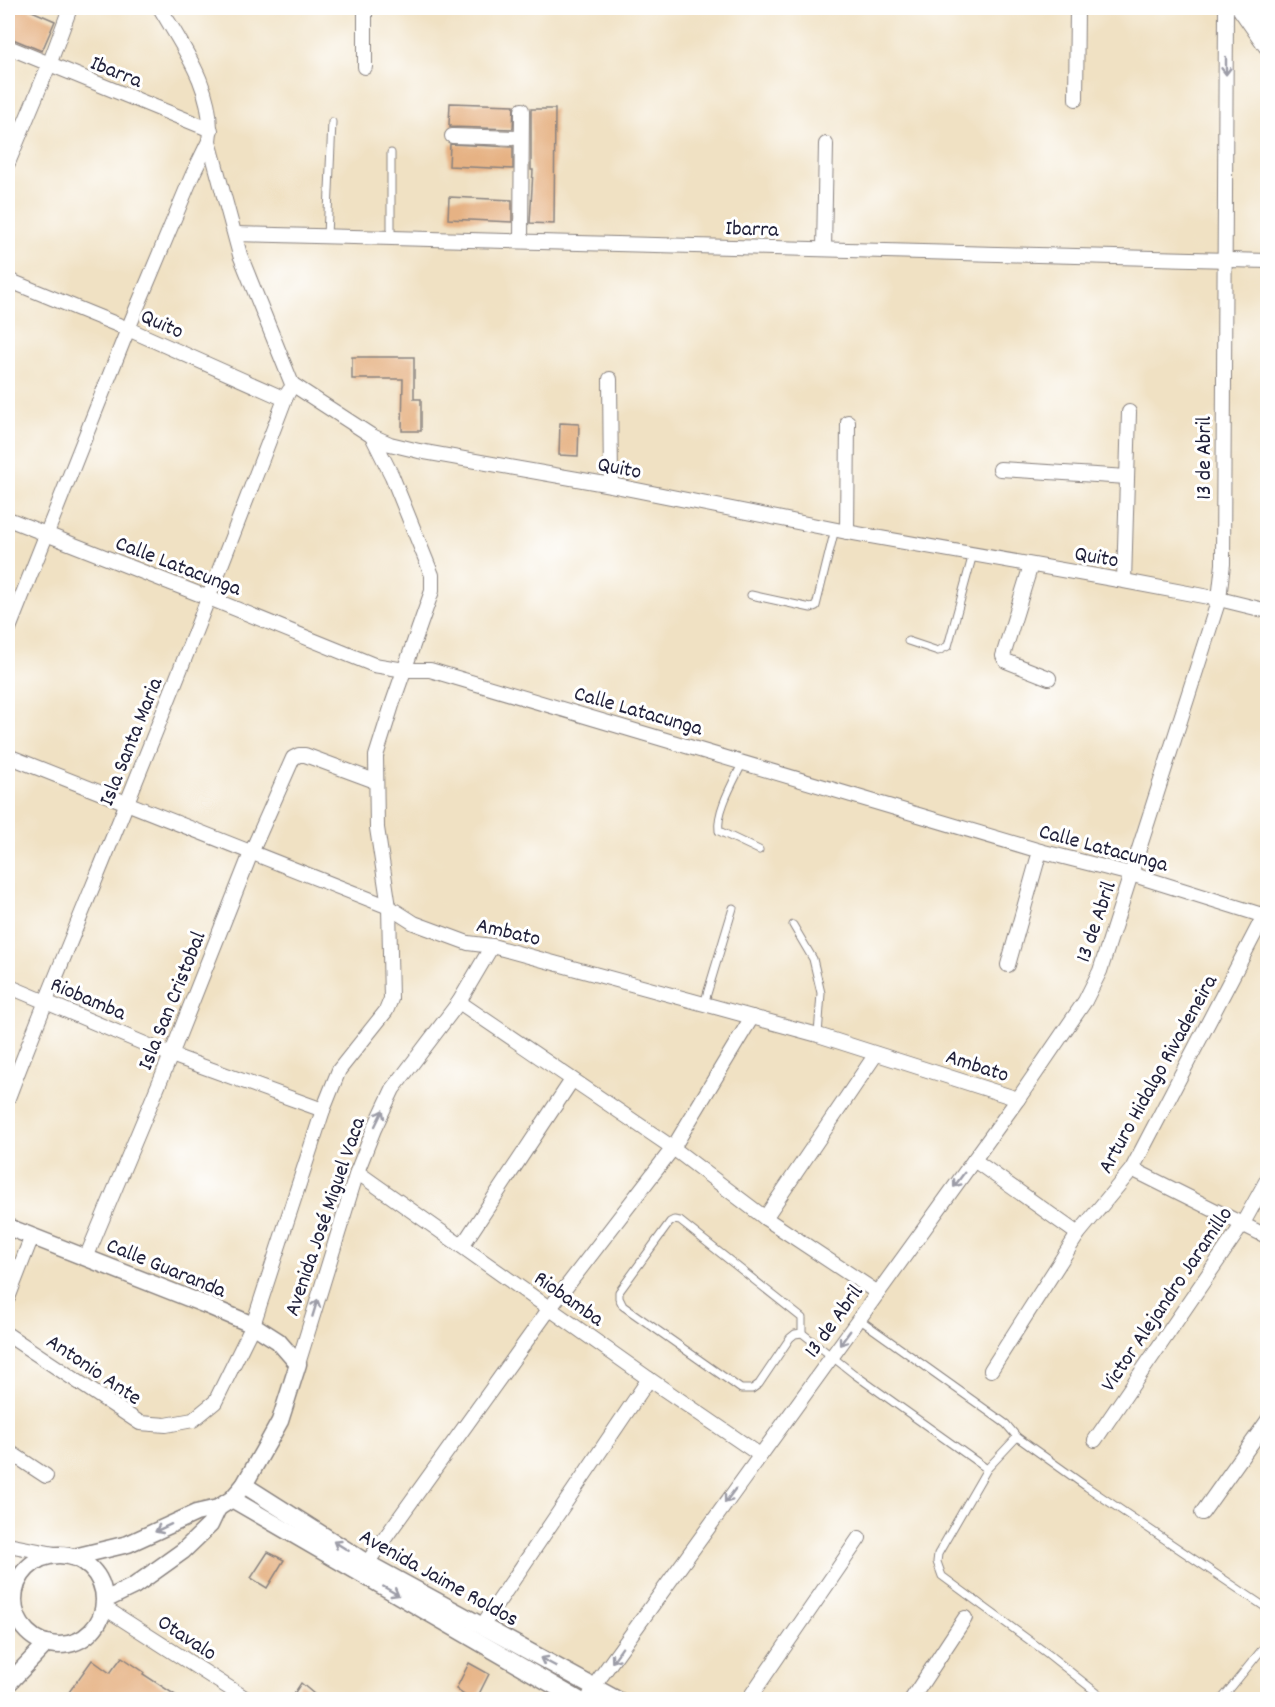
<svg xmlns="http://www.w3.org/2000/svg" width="1275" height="1707" font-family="Dekko,sans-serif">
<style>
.building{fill:#e6b284}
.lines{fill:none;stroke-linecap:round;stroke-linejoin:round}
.service-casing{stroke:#89827f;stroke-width:9}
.minor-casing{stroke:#89827f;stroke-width:16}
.tertiary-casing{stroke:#89827f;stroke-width:19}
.primary-casing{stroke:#89827f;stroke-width:23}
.service{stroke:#fff;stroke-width:7}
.minor{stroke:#fff;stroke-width:14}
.tertiary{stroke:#fff;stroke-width:16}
.primary{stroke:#fff;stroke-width:21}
.oneway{stroke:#9c9ca7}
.labels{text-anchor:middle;stroke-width:6;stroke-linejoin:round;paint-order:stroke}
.street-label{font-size:22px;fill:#22223b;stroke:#fff}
</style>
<rect width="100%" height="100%" fill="#fff"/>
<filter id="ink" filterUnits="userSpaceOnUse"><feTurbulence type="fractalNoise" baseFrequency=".0167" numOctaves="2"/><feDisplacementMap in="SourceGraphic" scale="12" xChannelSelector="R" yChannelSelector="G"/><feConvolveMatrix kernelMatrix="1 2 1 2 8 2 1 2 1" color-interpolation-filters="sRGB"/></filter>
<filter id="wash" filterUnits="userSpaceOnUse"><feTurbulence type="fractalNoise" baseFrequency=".008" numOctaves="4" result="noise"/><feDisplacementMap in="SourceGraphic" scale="24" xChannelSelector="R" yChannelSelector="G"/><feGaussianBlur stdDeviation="1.35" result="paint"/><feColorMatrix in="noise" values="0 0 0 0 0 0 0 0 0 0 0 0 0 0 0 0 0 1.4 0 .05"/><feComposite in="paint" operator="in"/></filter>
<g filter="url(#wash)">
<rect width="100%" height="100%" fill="#f0e1c3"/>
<g id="blocks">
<g class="building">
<path d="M8,8H25L55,21L42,51L8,37Z"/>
<path d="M450,103L514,105L513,129L450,127L451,125H449Z"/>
<path d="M531,109H555L554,224L530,223L533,170H531Z"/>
<path d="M450,144L513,147V169L449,166Z"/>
<path d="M449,197L512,200V222L448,219Z"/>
<path d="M352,357H414V399H421V431H402L403,379H352Z"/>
<path d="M560,423L579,424L578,456L559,455Z"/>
<path d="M268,1552L284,1560L267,1588L251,1578Z"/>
<path d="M122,1657L144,1672L143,1674L183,1700H80L69,1692L92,1660L110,1673Z"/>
<path d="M469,1663L489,1674L476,1700H471L456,1689Z"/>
<path d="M301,1683L321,1700H290Z"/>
</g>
</g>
</g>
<g filter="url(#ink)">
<use href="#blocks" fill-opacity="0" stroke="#89827f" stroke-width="1.5"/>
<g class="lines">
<g class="service-casing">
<g id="service">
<path d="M391,153V238"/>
<path d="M327,236L332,122"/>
<path d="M751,595L811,608L816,606L835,529"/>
<path d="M908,641L938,651L948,646L973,554"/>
<path d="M743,762C734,781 716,811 719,831L759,850"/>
<path d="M793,925L813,959L821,993L818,1035"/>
<path d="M704,1004L733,908"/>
<path d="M674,1220L680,1221L802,1318V1333L795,1334L790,1338L759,1384L752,1389H741L623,1306L619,1298V1292L670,1222Z"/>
<path d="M859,1319L1006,1424L1017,1437L1087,1487L1268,1609"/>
<path d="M802,1333L854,1374L987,1469"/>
<path d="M1017,1437L987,1469L938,1554L937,1562L942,1576L1048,1654L1106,1700"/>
<path d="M1221,1700L1268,1642"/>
</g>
</g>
<g class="minor-casing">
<g id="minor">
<path d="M160,8C183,47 216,92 209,141L240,255L292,384"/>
<path d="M8,47L211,130"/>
<path d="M365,67V8"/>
<path d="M1076,99L1077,8"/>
<path d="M452,136L520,138"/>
<path d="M8,163L49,65L70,8"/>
<path d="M235,234L1268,261"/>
<path d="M521,241L522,110"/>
<path d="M824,249L826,144"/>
<path d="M8,280L128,329L285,399L289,391"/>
<path d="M610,379L611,485"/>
<path d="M292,384L372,436L390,444L419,451L611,485L847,532L1124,581L1219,599L1268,611"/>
<path d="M1000,469L1127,477"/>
<path d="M8,519L209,598L374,665L405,670H430L1040,851L1131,874L1268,917"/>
<path d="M847,532L848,422"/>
<path d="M1031,565L1003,656L1006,661L1049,678"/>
<path d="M1124,581L1129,412"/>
<path d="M8,631L128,329L192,176L209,141"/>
<path d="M8,756L389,907L414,923L468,943L492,946L818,1035L1018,1099"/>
<path d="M1008,965L1040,851"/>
<path d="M8,986L171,1055L323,1110"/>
<path d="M459,1002L673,1148L765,1218L878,1293"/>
<path d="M8,1098C46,998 88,899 128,800C182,667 234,533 285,399"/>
<path d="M974,1160L1078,1234"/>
<path d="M1132,1169L1268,1237"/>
<path d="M357,1172L649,1379L760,1455"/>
<path d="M765,1218L876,1054"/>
<path d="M462,1246L572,1080"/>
<path d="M86,1258L171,1055L251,853L293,758L299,755H305L375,781"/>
<path d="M8,1298L32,1236"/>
<path d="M8,1335L140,1423L166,1425L193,1420L215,1402L253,1325L323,1110L339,1070L386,1011L391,999L389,907L377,828L376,756L393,702L432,591V575L392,476L372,436"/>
<path d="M298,1364L357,1172L374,1129L393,1089L459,1002L492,946"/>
<path d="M991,1370L1078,1234L1132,1169L1267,910"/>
<path d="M1095,1440L1242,1225L1268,1178"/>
<path d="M8,1451L46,1476"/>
<path d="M1202,1513L1268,1420"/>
<path d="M8,1545L60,1555"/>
<path d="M367,1563L550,1308L673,1148L752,1017"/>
<path d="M8,1589L14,1596"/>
<path d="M105,1608L248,1700"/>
<path d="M482,1626L649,1379"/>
<path d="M588,1700L594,1686L1018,1099L1085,1001L1100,971L1219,599L1223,564L1226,8"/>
<path d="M748,1700L859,1538"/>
<path d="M911,1700L965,1618"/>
</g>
</g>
<g class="tertiary-casing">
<g id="tertiary">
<path d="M8,1227L206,1305L253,1325L278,1341L298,1364L280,1421L269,1441L244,1485L232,1499L218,1508L196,1513L128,1544L74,1557"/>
<path d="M244,1485L367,1563L618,1700"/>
<path d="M232,1499L579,1700"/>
<circle cx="59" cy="1600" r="45"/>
<path d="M105,1600L134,1586L183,1551L210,1525L218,1508"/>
<path d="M8,1684L47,1643"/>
</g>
</g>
<g class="primary-casing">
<path id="primary" d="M1243,8L1268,44"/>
</g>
<use href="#service" class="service"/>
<use href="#minor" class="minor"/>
<use href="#tertiary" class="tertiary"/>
<use href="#primary" class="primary"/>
</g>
<defs><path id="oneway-shaft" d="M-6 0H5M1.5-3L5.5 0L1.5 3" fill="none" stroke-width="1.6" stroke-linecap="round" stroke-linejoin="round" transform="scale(1.5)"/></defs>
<g class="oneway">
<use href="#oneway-shaft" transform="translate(1226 66) rotate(90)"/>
<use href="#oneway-shaft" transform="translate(379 1118) rotate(-64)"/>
<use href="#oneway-shaft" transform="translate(959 1180) rotate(126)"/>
<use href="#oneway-shaft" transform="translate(315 1308) rotate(-73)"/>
<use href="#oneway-shaft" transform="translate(845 1338) rotate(126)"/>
<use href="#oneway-shaft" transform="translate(730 1496) rotate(126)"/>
<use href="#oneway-shaft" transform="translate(163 1528) rotate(155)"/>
<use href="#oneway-shaft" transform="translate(341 1546) rotate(-148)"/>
<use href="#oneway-shaft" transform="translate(391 1591) rotate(30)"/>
<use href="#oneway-shaft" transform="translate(617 1655) rotate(125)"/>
<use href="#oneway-shaft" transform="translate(548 1662) rotate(-152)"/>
</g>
</g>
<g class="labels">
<g class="street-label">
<text transform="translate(117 70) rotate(22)" y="8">Ibarra</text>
<text transform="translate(752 227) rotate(2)" y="8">Ibarra</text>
<text transform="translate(163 322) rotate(24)" y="8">Quito</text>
<text transform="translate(1202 458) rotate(-90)" y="8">13 de Abril</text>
<text transform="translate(620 466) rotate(11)" y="8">Quito</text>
<text transform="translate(1097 555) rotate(10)" y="8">Quito</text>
<text transform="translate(179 564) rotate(21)" y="8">Calle Latacunga</text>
<text transform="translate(639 709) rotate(16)" y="8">Calle Latacunga</text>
<text transform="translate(129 741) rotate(-68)" y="8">Isla Santa Maria</text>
<text transform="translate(1104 846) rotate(15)" y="8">Calle Latacunga</text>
<text transform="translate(1094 921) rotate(-71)" y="8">13 de Abril</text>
<text transform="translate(509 930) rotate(13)" y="8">Ambato</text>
<text transform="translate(89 997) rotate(23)" y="8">Riobamba</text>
<text transform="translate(170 1000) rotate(-68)" y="8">Isla San Cristobal</text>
<text transform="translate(978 1064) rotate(18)" y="8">Ambato</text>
<text transform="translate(1156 1073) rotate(-61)" y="8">Arturo Hidalgo Rivadeneira</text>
<text transform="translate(323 1216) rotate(-71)" y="8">Avenida José Miguel Vaca</text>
<text transform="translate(167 1266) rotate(22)" y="8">Calle Guaranda</text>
<text transform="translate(570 1297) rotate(35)" y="8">Riobamba</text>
<text transform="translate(1165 1298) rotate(-56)" y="8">Victor Alejandro Jaramillo</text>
<text transform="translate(832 1320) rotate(-54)" y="8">13 de Abril</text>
<text transform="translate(95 1368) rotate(34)" y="8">Antonio Ante</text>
<text transform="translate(440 1576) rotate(29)" y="8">Avenida Jaime Roldos</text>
<text transform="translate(188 1636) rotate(33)" y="8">Otavalo</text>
</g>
</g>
<rect width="1275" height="1707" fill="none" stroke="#fff" stroke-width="30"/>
</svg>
